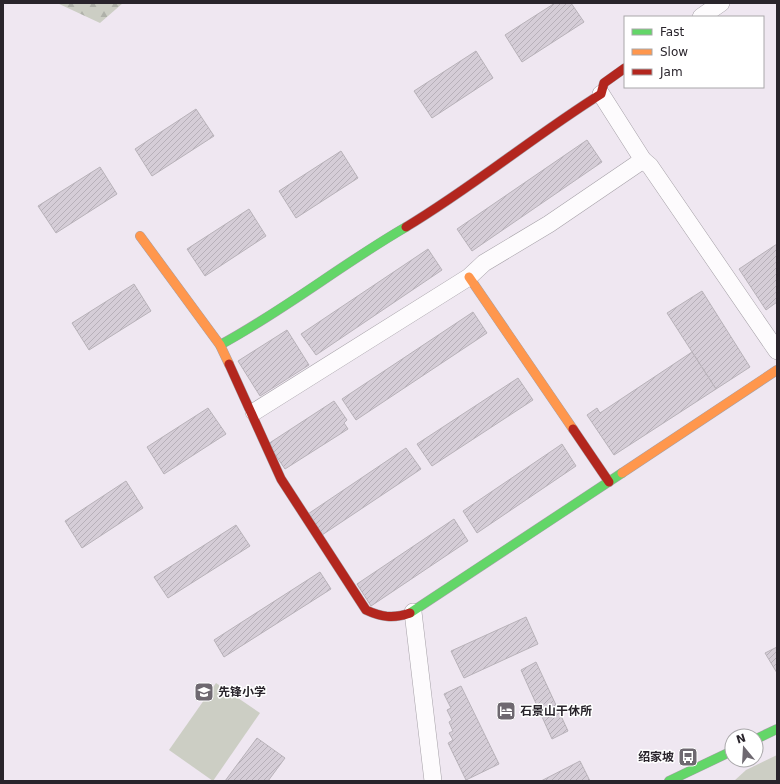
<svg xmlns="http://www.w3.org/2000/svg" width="780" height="784" font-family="'DejaVu Sans','Noto Sans SC',sans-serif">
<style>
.forest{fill:url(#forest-firs)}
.park{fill:#cccec4}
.building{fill:url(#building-hatch);stroke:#b8b2b9}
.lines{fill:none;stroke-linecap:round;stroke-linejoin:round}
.street-casing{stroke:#a5a0a7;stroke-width:18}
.fast-casing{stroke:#a5a0a7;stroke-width:10}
.slow-casing{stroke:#a5a0a7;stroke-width:10}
.jam-casing{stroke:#a5a0a7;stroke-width:10}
.street{stroke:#fdfbfd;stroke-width:17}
.fast{stroke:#63d668;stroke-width:9}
.slow{stroke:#ff974d;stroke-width:9}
.jam{stroke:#b3261e;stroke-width:9}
.labels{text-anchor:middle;stroke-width:3;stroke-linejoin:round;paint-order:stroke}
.poi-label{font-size:12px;font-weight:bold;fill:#29242b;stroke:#fff;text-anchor:start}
</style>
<defs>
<pattern id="forest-firs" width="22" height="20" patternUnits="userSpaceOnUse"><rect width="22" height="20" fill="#cccec4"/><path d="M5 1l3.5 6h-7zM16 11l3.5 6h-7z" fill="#afb1a9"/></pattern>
<pattern id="building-hatch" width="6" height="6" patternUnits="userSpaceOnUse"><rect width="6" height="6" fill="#d5cdd7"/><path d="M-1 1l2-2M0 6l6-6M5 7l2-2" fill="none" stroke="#b7b0b9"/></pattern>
</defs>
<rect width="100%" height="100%" fill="#efe7f1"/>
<path class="forest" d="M57,3H123L100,23Z"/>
<g class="park">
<path d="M216,683L260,713L213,781L169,750Z"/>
<path d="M777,755V781H734L746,770Z"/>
</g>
<g class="building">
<path d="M555,3H571L584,22L522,62L505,35Z"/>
<path d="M476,51L493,78L432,118L414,91Z"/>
<path d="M196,109L214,136L152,176L135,149Z"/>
<path d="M587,140L602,162L472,251L457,229Z"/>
<path d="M341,151L358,178L296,218L279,191Z"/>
<path d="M100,167L117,194L56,233L38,206Z"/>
<path d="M249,209L266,236L205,276L187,249Z"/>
<path d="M777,244V302L766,310L739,269Z"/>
<path d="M428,249L442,270L316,355L301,334Z"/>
<path d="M134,284L151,311L89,350L72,323Z"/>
<path d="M702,291L750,367L716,389L667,313Z"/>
<path d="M473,312L487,333L356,420L342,399Z"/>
<path d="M287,330L309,365L260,396L238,361Z"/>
<path d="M692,352L716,389L614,455L587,415L597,408L600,413Z"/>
<path d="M518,378L533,400L432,466L417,444Z"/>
<path d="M334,401L347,420L344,423L348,429L285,469L268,444Z"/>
<path d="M208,408L226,434L164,474L147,447Z"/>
<path d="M562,444L576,466L477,533L463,511Z"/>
<path d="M406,448L421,469L322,535L308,514Z"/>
<path d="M126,481L143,508L82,548L65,521Z"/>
<path d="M454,519L468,541L371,606L357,584Z"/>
<path d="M236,525L250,546L168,598L154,577Z"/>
<path d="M320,572L331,589L224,657L214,640Z"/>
<path d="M526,617L538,644L464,678L451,651Z"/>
<path d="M777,647V673L765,653Z"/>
<path d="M536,662L568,731L552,739L521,670Z"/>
<path d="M461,686L499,764L466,780L448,743L453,740L449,733L453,731L449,722L452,720L447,710L451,708L444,694Z"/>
<path d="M257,738L285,758L268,781H225Z"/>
<path d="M580,761L590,781H541Z"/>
</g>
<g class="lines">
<g class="street-casing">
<g id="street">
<path d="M701,17L721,3"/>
<path d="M601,94L643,160L650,166L777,351"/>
<path d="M254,412L469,277L484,263L549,224L643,160"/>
<path d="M413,612L433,781"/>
</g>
</g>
<g class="fast-casing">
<g id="fast">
<path d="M220,345C285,310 342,264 406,227"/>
<path d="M410,613L622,473"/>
<path d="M756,739L777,729"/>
<path d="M669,781L732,751"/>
</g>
</g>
<g class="slow-casing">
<g id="slow">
<path d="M140,236L220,345L229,364"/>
<path d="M469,277L573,429"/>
<path d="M622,473L777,370"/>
</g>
</g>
<g class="jam-casing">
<g id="jam">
<path d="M406,227C473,187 534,136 601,94L604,83L625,68"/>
<path d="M229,364L281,479L366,610C381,617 393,619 410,613"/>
<path d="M573,429L609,482"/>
</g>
</g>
<use href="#street" class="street"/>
<use href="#fast" class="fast"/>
<use href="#slow" class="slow"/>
<use href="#jam" class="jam"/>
</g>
<defs>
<g id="school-square" transform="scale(1)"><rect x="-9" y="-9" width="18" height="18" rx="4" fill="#6e6870" stroke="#fff"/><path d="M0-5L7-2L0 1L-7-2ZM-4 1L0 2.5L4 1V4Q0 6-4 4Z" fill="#fff"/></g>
<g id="hotel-square" transform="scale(1)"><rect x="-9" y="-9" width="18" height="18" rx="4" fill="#6e6870" stroke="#fff"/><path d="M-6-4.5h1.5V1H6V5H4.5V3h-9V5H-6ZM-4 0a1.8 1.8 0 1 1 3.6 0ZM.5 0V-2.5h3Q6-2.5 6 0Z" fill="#fff"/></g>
<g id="bus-square" transform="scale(1)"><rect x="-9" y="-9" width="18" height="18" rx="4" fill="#6e6870" stroke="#fff"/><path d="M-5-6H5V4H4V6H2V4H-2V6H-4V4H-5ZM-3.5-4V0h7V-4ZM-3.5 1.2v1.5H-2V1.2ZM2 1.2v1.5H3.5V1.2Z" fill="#fff"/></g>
</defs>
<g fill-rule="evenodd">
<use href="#school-square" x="204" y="692"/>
<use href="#hotel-square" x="506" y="711"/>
<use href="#bus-square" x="688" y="757"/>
</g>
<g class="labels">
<g class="poi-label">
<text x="218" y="696">先锋小学</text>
<text x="520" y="715">石景山干休所</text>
<text x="674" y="761" text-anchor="end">绍家坡</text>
</g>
</g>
<rect width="780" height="784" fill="none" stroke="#29242b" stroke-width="8"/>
<rect x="624" y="16" width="140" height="72" fill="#ffffff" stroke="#a9a7aa"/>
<rect x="632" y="29" width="20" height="6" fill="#63d668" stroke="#a9a7aa"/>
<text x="660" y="36" font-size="12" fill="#29242b">Fast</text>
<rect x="632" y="49" width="20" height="6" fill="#ff974d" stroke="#a9a7aa"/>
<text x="660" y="56" font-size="12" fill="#29242b">Slow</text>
<rect x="632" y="69" width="20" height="6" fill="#b3261e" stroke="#a9a7aa"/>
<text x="660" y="76" font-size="12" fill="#29242b">Jam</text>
<g transform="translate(744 748) rotate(342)"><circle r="19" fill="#ffffff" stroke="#a9a7aa"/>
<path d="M0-3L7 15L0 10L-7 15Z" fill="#6e6870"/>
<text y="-6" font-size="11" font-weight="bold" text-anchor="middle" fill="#29242b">N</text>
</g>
</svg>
